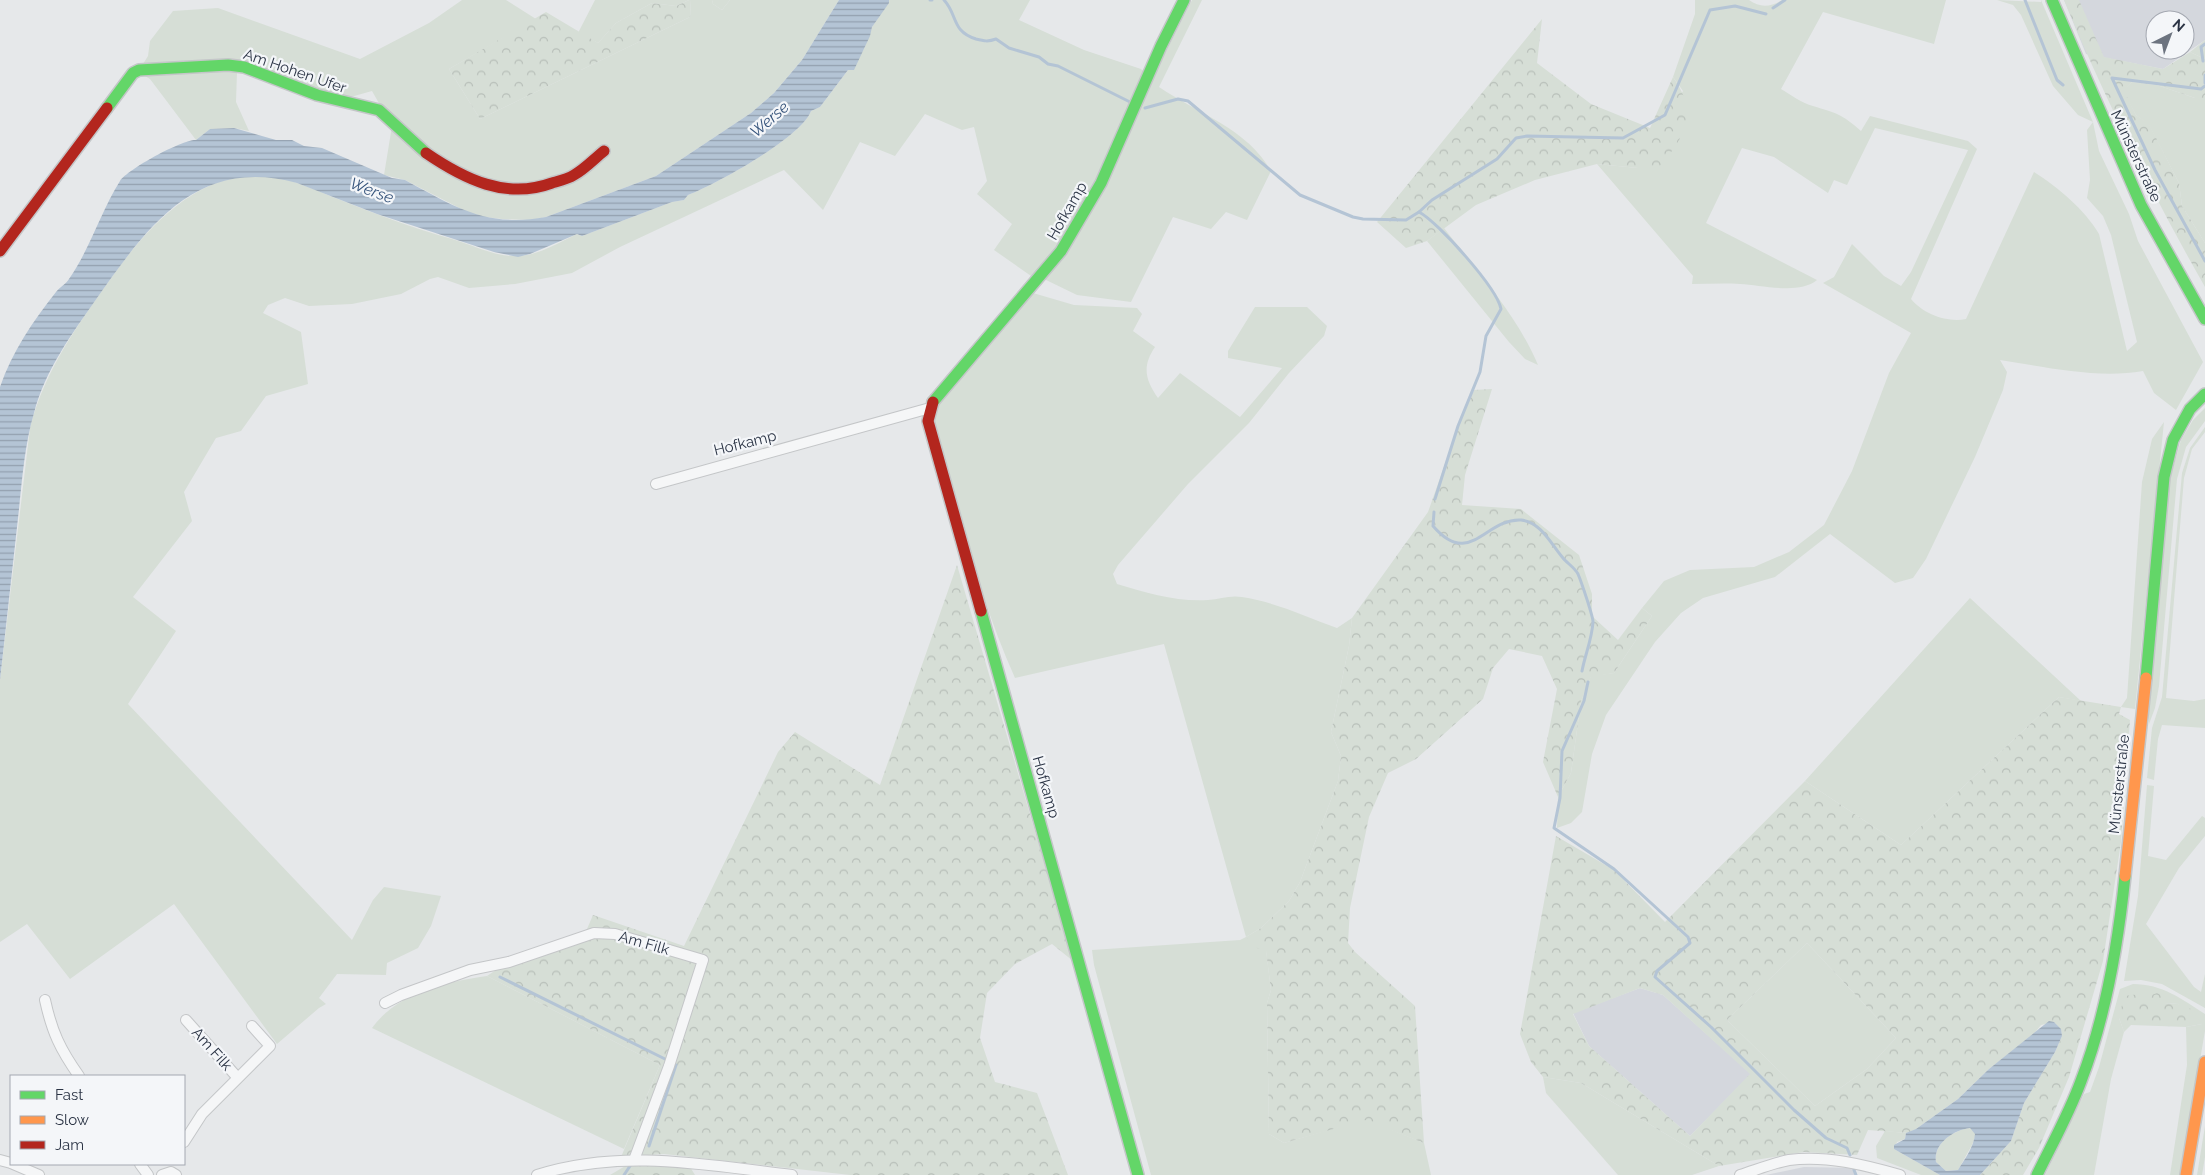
<svg xmlns="http://www.w3.org/2000/svg" width="2205" height="1175" font-family="Raleway,sans-serif">
<style>
.built{fill:#d4d7dd;fill-rule:evenodd}
.green{fill:#d6ded6}
.forest{fill:url(#forest-crowns);fill-rule:evenodd}
.water{fill:url(#water-rules);fill-rule:evenodd}
.lines{fill:none;stroke-linecap:round;stroke-linejoin:round}
.stream{stroke:#b4c4d5;stroke-width:3}
.street-casing{stroke:#c4c6c8;stroke-width:12}
.fast-casing{stroke:#c4c6c8;stroke-width:14}
.slow-casing{stroke:#c4c6c8;stroke-width:14}
.jam-casing{stroke:#c4c6c8;stroke-width:14}
.street{stroke:#f5f6f7;stroke-width:10}
.fast{stroke:#63d668;stroke-width:11}
.slow{stroke:#ff974d;stroke-width:11}
.jam{stroke:#b3261e;stroke-width:11}
.labels{text-anchor:middle;stroke-width:4.5;stroke-linejoin:round;paint-order:stroke}
.street-label{font-size:15px;fill:#2b3445;stroke:#f4f6f9}
.water-label{font-size:16px;font-style:italic;fill:#34527a;stroke:#f4f6f9}
</style>
<defs>
<pattern id="forest-crowns" width="20" height="18" patternUnits="userSpaceOnUse" patternTransform="scale(1.25)"><rect width="20" height="18" fill="#d6ded6"/><path d="M2 6a3 3 0 1 1 6 0M12 15a3 3 0 1 1 6 0" fill="none" stroke="#b8bfb9"/></pattern>
<pattern id="water-rules" width="6" height="5" patternUnits="userSpaceOnUse" patternTransform="scale(1.25)"><rect width="6" height="5" fill="#b4c4d5"/><path d="M0 2.5h6" fill="none" stroke="#93a0af"/></pattern>
</defs>
<rect width="100%" height="100%" fill="#e6e8ea"/>
<g class="built">
<path d="M2064,0H2205V40L2163,69L2086,54ZM2155,20H2185V50H2155Z"/>
<path d="M1640,988L1663,995L1751,1074L1690,1136L1589,1046L1573,1013Z"/>
<path d="M1804,1167L1855,1168L1857,1175H1766Z"/>
</g>
<g class="green">
<path d="M462,0H506L536,19L449,69L480,119L690,17L691,0H712L713,4L722,10L730,0H839L802,60L774,93L751,113L656,176L546,217L532,220L502,219L475,216L405,180L384,175L392,126L372,91L347,98L237,72L236,102L249,131L234,128L210,129L196,140L150,79L138,72L148,56L150,41L173,11L218,8L360,59L429,23Z"/>
<path d="M595,0H689L676,6L652,3L616,23L598,43L578,33Z"/>
<path d="M889,0H1030L1019,20L1084,50L1141,69L1152,79L1192,0H1202L1159,87C1197,113 1248,129 1271,171L1247,220L1226,212L1211,229L1173,217L1131,302L1077,295L1044,279L1034,278L994,250L1012,224L977,194L987,181L974,127L962,130L925,114L895,156L860,142L823,210L784,170L620,247L572,273L515,284L469,288L438,277L430,279L401,294L352,304L309,306L285,298L268,305L263,313L301,332L308,384L266,396L241,431L216,438L184,492L192,521L133,597L176,631L128,704L352,940L373,900L384,887L441,896L431,926L418,948L387,963L386,975L337,974L319,998L326,1004L319,1008L277,1044L174,904L70,979L27,924L0,942V680L30,428C45,369 79,323 114,274C151,223 204,166 273,177C295,180 317,191 338,199C375,214 413,228 452,239C473,245 495,257 517,256C537,256 560,242 577,234L582,236L672,202L684,200L688,195C715,185 802,137 811,111L820,107L864,49L872,27Z"/>
<path d="M1695,0H1749C1760,8 1771,7 1782,0H1946L1934,44L1823,12L1781,89C1791,95 1802,103 1813,106C1836,113 1842,114 1861,131L1870,116L1968,141L1977,149L1911,299C1923,314 1948,323 1966,319L2034,172C2058,187 2085,210 2099,234L2127,351L2137,342L2111,235L2103,216L2087,198L2090,180L2087,130L2093,122L2078,115L2053,86L2021,15L2013,5L1997,0L2041,2V0L2093,122L2099,151L2129,214L2138,241L2203,362L2176,410L2154,393L2143,371C2097,379 2046,367 2000,360L2007,372L2003,390L1975,457L1926,559L1913,578L1895,583L1830,534L1775,577L1703,598L1681,613L1655,642L1606,715L1592,754L1582,812L1571,823L1557,828L1558,797L1571,773L1581,701L1591,676L1614,673L1652,616L1642,608L1664,581L1690,570L1754,567L1789,552L1824,525L1852,471L1889,373L1911,333L1823,283L1834,277L1852,244L1884,276L1901,286L1911,272L1968,150L1875,128L1847,185L1834,180L1828,193L1774,157L1742,148L1706,223L1817,280C1799,295 1762,285 1740,284C1724,283 1708,284 1692,284L1693,276L1597,164L1638,168L1683,91L1673,77L1695,14Z"/>
<path d="M2205,40V59L2190,52Z"/>
<path d="M2132,82L2157,85L2195,98H2205V243L2182,206L2179,183L2149,125L2136,115L2123,91Z"/>
<path d="M1444,228C1477,271 1517,315 1538,365L1525,359L1509,342L1427,241Z"/>
<path d="M1033,293L1074,305L1137,308L1142,314L1133,331L1155,347C1142,366 1145,380 1158,398L1180,373L1240,417L1282,368L1228,358V351L1255,307H1307L1327,326L1324,336L1289,373L1249,423L1188,484L1118,565L1113,574L1117,584C1147,593 1177,602 1208,600C1220,599 1230,595 1242,597C1275,602 1307,617 1337,628L1352,618L1349,646L1331,732L1341,756L1338,781L1300,882L1289,901L1261,928L1246,937L1266,950L1271,990L1267,1003L1269,1134L1284,1143L1365,1119L1424,1143L1431,1175H1151L1094,965L1092,950L1240,940L1246,937L1164,644L1015,678C979,597 957,509 933,423L934,412L942,397Z"/>
<path d="M2205,408V421L2186,447L2177,479L2159,686L2155,708L2149,724L2148,701L2169,482L2181,440L2193,420Z"/>
<path d="M2164,422L2135,709L2121,707L2127,698L2142,482L2152,439Z"/>
<path d="M2205,427V432L2192,449L2184,478L2166,698L2194,701L2205,699V728L2162,725L2158,739L2154,780L2147,778L2152,728L2162,697L2182,473L2190,448Z"/>
<path d="M1970,598L2081,701L2059,697L1901,845L1805,781Z"/>
<path d="M2147,785L2154,786L2148,856L2166,860L2202,816L2205,818V836L2179,868L2146,924L2194,987L2201,992L2205,974V1008L2162,984L2141,980L2124,981L2138,896Z"/>
<path d="M1807,943L1896,1038L1867,1069L1815,1106L1727,1020Z"/>
<path d="M487,976L660,1065L624,1149L372,1028C398,992 445,982 487,976Z"/>
<path d="M2133,984C2162,984 2182,999 2205,1014V1031L2180,1175H2170L2187,1065L2186,1027L2202,1024L2178,1004L2165,1003L2119,1018L2124,1032L2111,1079L2094,1175H2045L2079,1104L2084,1094L2090,1092L2099,1067L2120,989Z"/>
<path d="M1543,1077L1581,1083L1719,1166L1692,1175H1618L1546,1093Z"/>
<path d="M2205,1126V1157L2202,1175H2197Z"/>
<path d="M1970,1128L1976,1134L1972,1145L1958,1170L1946,1171L1936,1162C1933,1144 1953,1130 1970,1128Z"/>
<path d="M1885,1131L1906,1133L1905,1139L1897,1142L1894,1149L1940,1175H1921L1877,1158L1876,1146Z"/>
</g>
<g class="forest">
<path d="M689,0H691L690,17L480,119L449,69L546,12L598,43L616,23L652,3L676,6Z"/>
<path d="M712,0H730L722,10L713,4Z"/>
<path d="M2064,0H2079L2104,57L2163,69L2190,52L2205,59V98H2195L2157,85L2132,82L2124,91L2136,115L2149,124L2179,183L2182,206L2205,243V287C2152,194 2105,99 2064,0Z"/>
<path d="M1542,19L1537,63L1591,104L1650,128L1673,77C1698,112 1686,136 1660,166L1638,168L1597,164L1535,180L1476,205L1427,241L1406,248L1377,222Z"/>
<path d="M1492,389L1465,475L1462,505L1521,509L1579,555L1592,594V616L1618,640L1642,608L1652,616L1614,673L1591,677L1581,701L1571,773L1558,797L1543,762L1557,689L1542,656L1509,649L1493,668L1483,699L1416,759L1388,773L1369,817L1350,908L1348,943L1355,952L1415,1006L1424,1143L1365,1120L1284,1143L1269,1134L1267,1003L1271,990L1266,951L1257,948L1246,937L1261,928L1289,901L1300,882L1338,781L1341,756L1331,732L1349,646L1352,618L1428,512L1463,413L1474,390Z"/>
<path d="M957,565L1073,961L1052,944L1015,964L987,993L980,1038L995,1082L1037,1093L1068,1175H850L664,1154L621,1157L660,1065L487,976L499,968L581,943L593,915L684,946L778,752L795,732L880,785Z"/>
<path d="M2059,697L2121,707L2119,714L2130,720L2121,842L2103,961L2069,1077L2039,1148L2023,1175H1980L2011,1141L2024,1103L2055,1052L2062,1036L2061,1030L2054,1022L2041,1025L2033,1035L1989,1069L1958,1099L1916,1129L1908,1133L1868,1130L1857,1155L1804,1152L1719,1166L1581,1083L1543,1077L1531,1062L1520,1034L1556,836L1614,870L1665,922L1805,781L1901,845ZM1807,943L1896,1038L1867,1069L1815,1106L1727,1020ZM1640,988L1663,995L1750,1074L1690,1136L1589,1046L1573,1014Z"/>
<path d="M2157,993L2166,996L2165,1003L2178,1004L2199,1012L2202,1024L2186,1027L2131,1025L2124,1032L2119,1018L2124,996L2140,994L2143,998Z"/>
<path d="M658,1163L690,1167L695,1175H610L627,1165Z"/>
</g>
<g class="water">
<path d="M839,0H889V3L872,27L870,36L854,70H848L820,107L811,111C802,137 715,185 688,195L684,200L672,202L582,236L577,234L530,254L518,257L494,252L377,214L297,183C197,156 148,226 97,298C72,334 45,370 34,413C24,447 22,483 18,518C12,572 6,626 0,680V387C12,352 33,321 56,292C60,287 66,284 69,279C90,249 101,211 120,181C128,169 183,139 196,140L210,129L234,128L276,140H292L304,146L322,148L392,178L405,180C455,207 487,228 546,217L656,176L751,113L774,93L802,60Z"/>
<path d="M2049,1021L2054,1022L2061,1029L2062,1036L2055,1052L2024,1103L2011,1141L1980,1175H1940L1894,1149V1145L1905,1139L1906,1133L1916,1129L1958,1099L1989,1069ZM1970,1128L1975,1134C1974,1147 1964,1160 1958,1170L1946,1171L1936,1162C1933,1144 1953,1130 1970,1128Z"/>
</g>
<g class="lines">
<g class="stream">
<path d="M930,0H932"/>
<path d="M944,0C958,15 951,31 976,39C984,41 988,42 996,39L1009,48L1039,57L1048,64L1058,66L1130,102"/>
<path d="M2025,0L2057,80L2063,85"/>
<path d="M1773,8L1785,0"/>
<path d="M2203,61L2201,47L2205,44"/>
<path d="M2205,75V83"/>
<path d="M2205,86L2201,89L2112,78L2155,170L2205,261"/>
<path d="M1145,108L1178,99L1188,101L1300,195L1353,217L1363,219L1406,220L1419,212C1438,222 1497,288 1501,309L1486,336L1480,372L1458,426L1435,499"/>
<path d="M1419,212L1432,200L1497,159L1516,138L1527,136L1623,138L1665,115L1710,10L1735,6L1766,14"/>
<path d="M1434,512L1433,526C1470,569 1485,518 1521,520C1541,522 1551,544 1563,558C1567,563 1575,568 1578,574C1581,581 1593,616 1593,622C1592,639 1585,655 1582,671"/>
<path d="M1588,682L1584,701L1562,751L1560,798L1554,828L1614,869L1688,937L1690,943L1657,971L1655,977L1711,1027L1794,1110L1826,1138L1847,1148L1850,1155"/>
<path d="M500,977L665,1059"/>
<path d="M649,1146L676,1065"/>
<path d="M1854,1170L1856,1175"/>
<path d="M624,1175L630,1166"/>
</g>
<g class="street-casing">
<g id="street">
<path d="M656,484L930,408"/>
<path d="M45,1000C52,1032 60,1049 79,1076"/>
<path d="M385,1003L401,995L470,970L509,962L594,933L615,934L703,960L669,1066L634,1160"/>
<path d="M186,1020L237,1077"/>
<path d="M184,1142L202,1114L270,1046L252,1026"/>
<path d="M0,1160L11,1163"/>
<path d="M13,1164L39,1175"/>
<path d="M140,1164L148,1175"/>
<path d="M162,1175L171,1172L176,1175"/>
<path d="M537,1175C622,1148 706,1165 792,1175"/>
<path d="M1740,1175C1756,1170 1773,1163 1789,1160C1826,1155 1865,1165 1900,1175"/>
</g>
</g>
<g class="fast-casing">
<g id="fast">
<path d="M2052,0L2141,205L2205,319"/>
<path d="M107,108L133,73L139,70L228,65L244,67L317,95L379,110L426,153"/>
<path d="M933,402L1061,251L1101,183L1161,46L1184,0"/>
<path d="M981,611L1138,1175"/>
<path d="M2146,678L2164,477L2173,440L2190,409L2205,394"/>
<path d="M2037,1175C2052,1144 2069,1114 2081,1081C2106,1016 2118,945 2125,876"/>
</g>
</g>
<g class="slow-casing">
<g id="slow">
<path d="M2125,876L2146,678"/>
<path d="M2186,1175L2205,1062"/>
</g>
</g>
<g class="jam-casing">
<g id="jam">
<path d="M426,153C464,179 506,200 552,183C559,181 568,179 574,175C585,169 594,159 604,151"/>
<path d="M0,251L107,108"/>
<path d="M933,402L928,421L981,611"/>
</g>
</g>
<use href="#street" class="street"/>
<use href="#fast" class="fast"/>
<use href="#slow" class="slow"/>
<use href="#jam" class="jam"/>
</g>
<g class="labels">
<g class="street-label">
<text transform="translate(295 71) rotate(19)" y="5">Am Hohen Ufer</text>
<text transform="translate(2136 156) rotate(65)" y="5">Münsterstraße</text>
<text transform="translate(1067 211) rotate(-60)" y="5">Hofkamp</text>
<text transform="translate(745 443) rotate(-14)" y="5">Hofkamp</text>
<text transform="translate(2119 784) rotate(-84)" y="5">Münsterstraße</text>
<text transform="translate(1046 787) rotate(74)" y="5">Hofkamp</text>
<text transform="translate(644 943) rotate(16)" y="5">Am Filk</text>
<text transform="translate(212 1049) rotate(48)" y="5">Am Filk</text>
</g>
<g class="water-label">
<text transform="translate(769 119) rotate(-41)" y="6">Werse</text>
<text transform="translate(372 190) rotate(21)" y="6">Werse</text>
</g>
</g>
<rect x="10" y="1075" width="175" height="90" fill="#f4f6f9" stroke="#a4a8b1"/>
<rect x="20" y="1091" width="25" height="8" fill="#63d668" stroke="#a4a8b1"/>
<text x="55" y="1100" font-size="15" fill="#2b3445">Fast</text>
<rect x="20" y="1116" width="25" height="8" fill="#ff974d" stroke="#a4a8b1"/>
<text x="55" y="1125" font-size="15" fill="#2b3445">Slow</text>
<rect x="20" y="1141" width="25" height="8" fill="#b3261e" stroke="#a4a8b1"/>
<text x="55" y="1150" font-size="15" fill="#2b3445">Jam</text>
<g transform="translate(2170 35) rotate(42)"><circle r="24" fill="#f4f6f9" stroke="#a4a8b1"/>
<path d="M0-4L9 19L0 12L-9 19Z" fill="#6c737f"/>
<text y="-8" font-size="14" font-weight="bold" text-anchor="middle" fill="#2b3445">N</text>
</g>
</svg>
